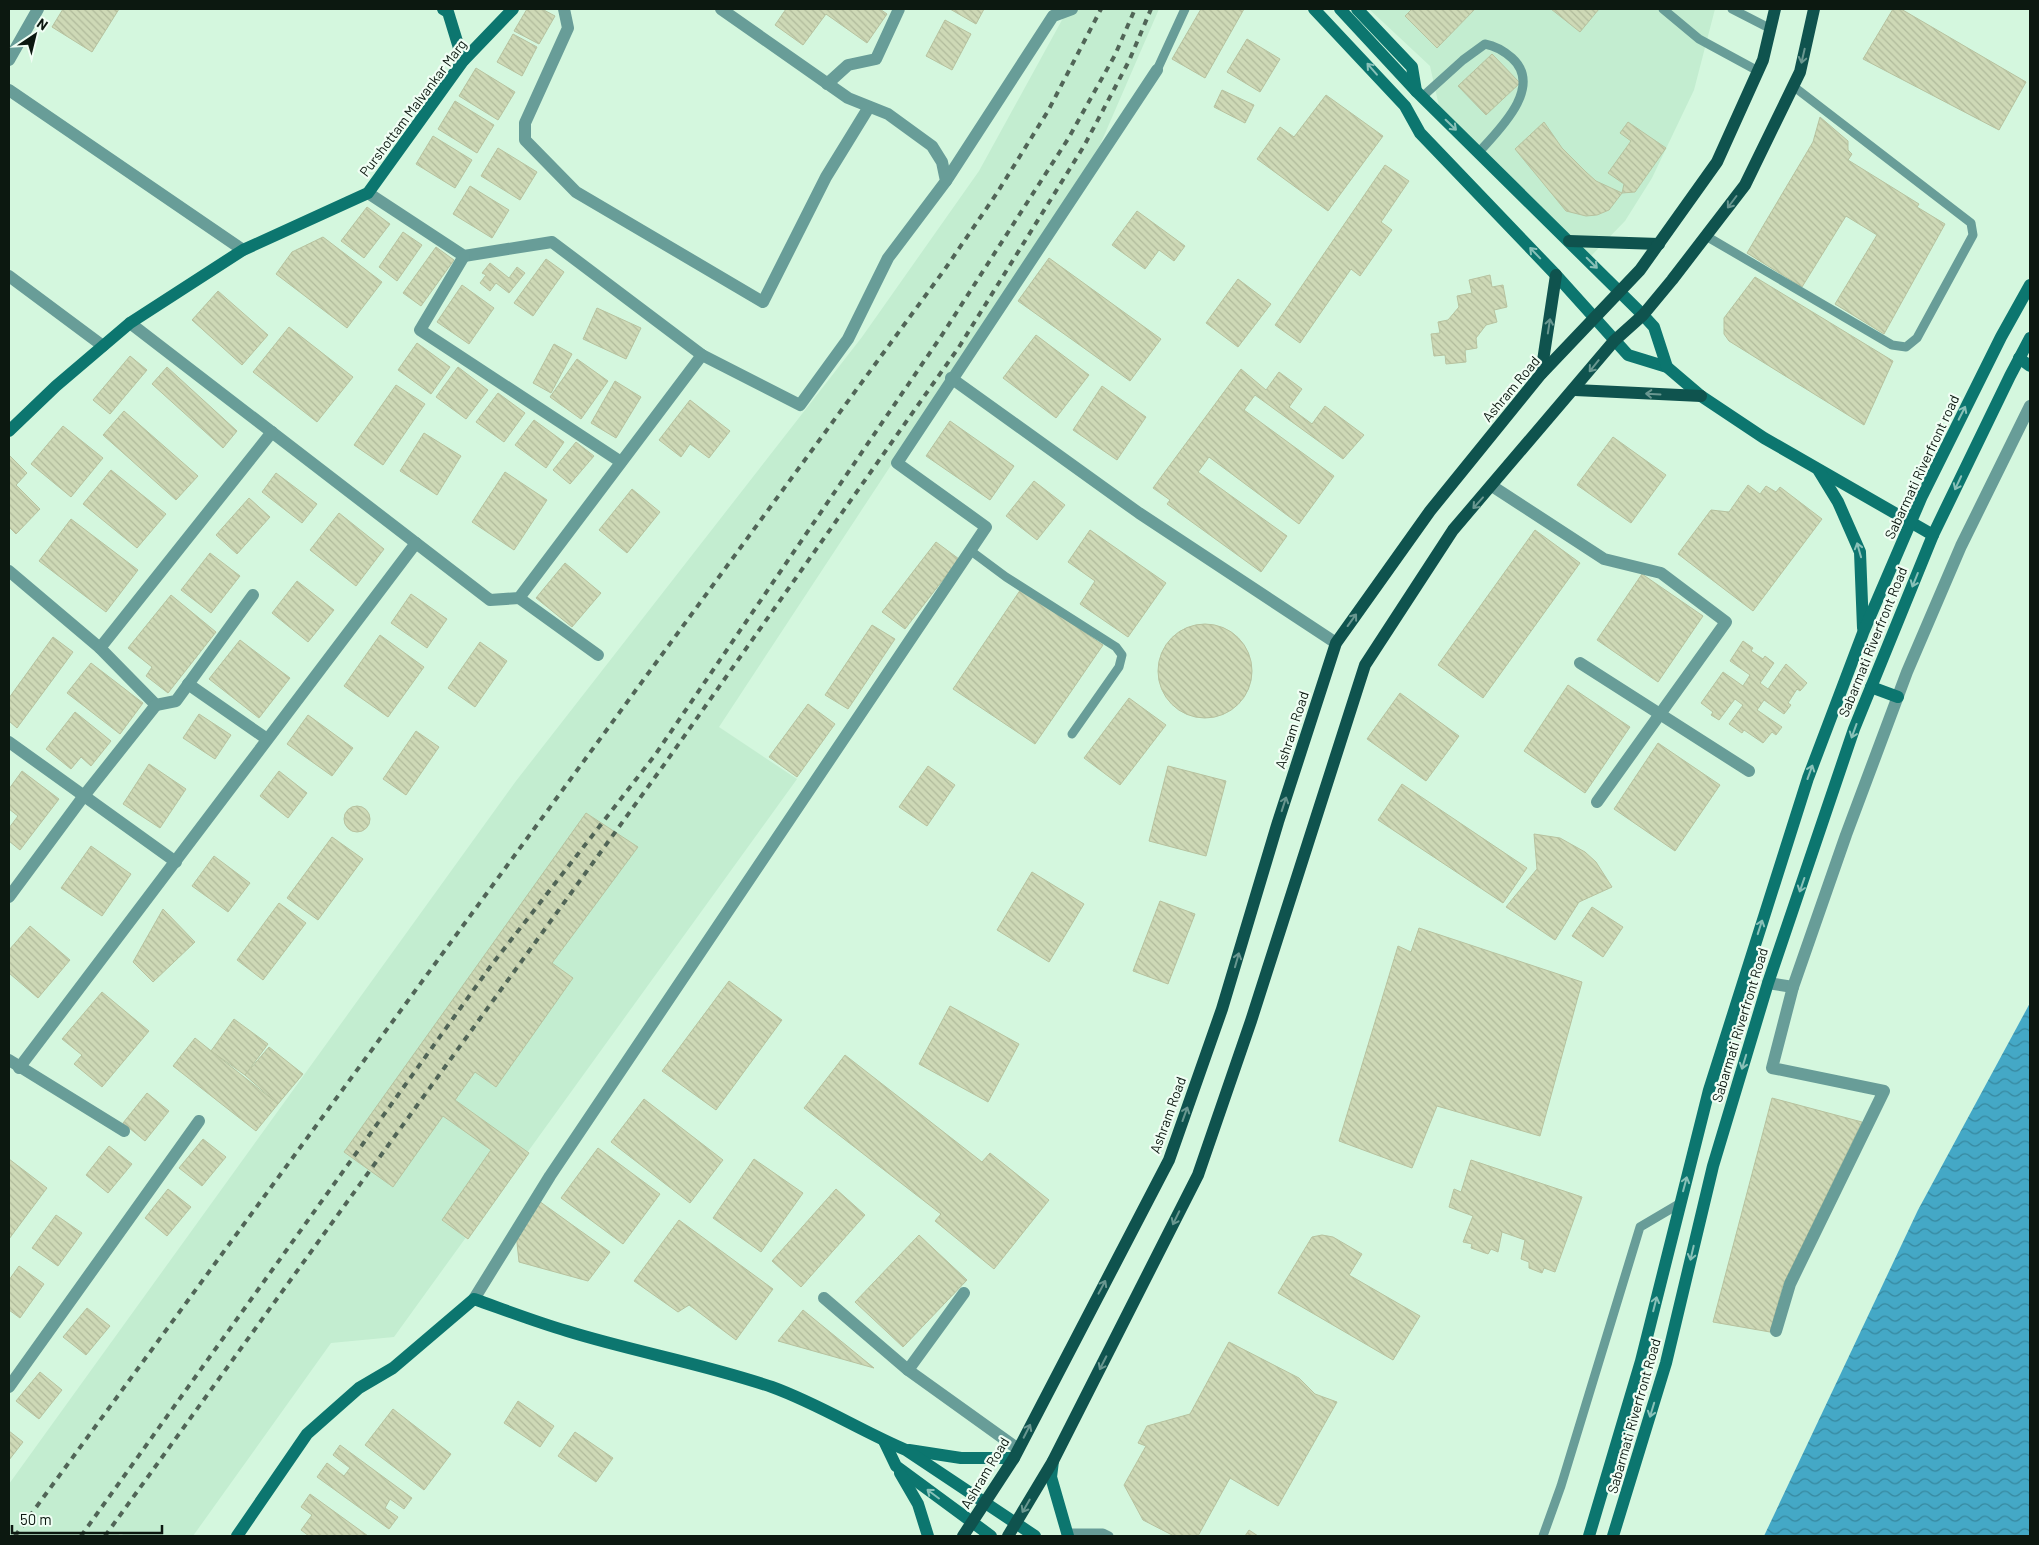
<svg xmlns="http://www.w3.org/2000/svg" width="2039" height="1545" font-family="Barlow,sans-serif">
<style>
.built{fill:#c3edd0}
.water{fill:url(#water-waves)}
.building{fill:url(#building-back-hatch);stroke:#b7c29f}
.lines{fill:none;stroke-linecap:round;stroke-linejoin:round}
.lane{stroke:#689d98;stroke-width:9}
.street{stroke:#689d98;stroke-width:12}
.secondary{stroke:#0c766f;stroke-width:12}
.primary{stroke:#0f534e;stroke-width:12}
.rail{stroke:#516557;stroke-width:4;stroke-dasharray:6 6;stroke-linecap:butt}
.oneway{stroke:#699790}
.oneway2{stroke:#89c1b8}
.labels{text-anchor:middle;stroke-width:4.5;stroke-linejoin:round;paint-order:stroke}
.street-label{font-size:14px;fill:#0c1810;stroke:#f0fef4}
</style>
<defs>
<pattern id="water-waves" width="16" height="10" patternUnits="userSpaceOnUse" patternTransform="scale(1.25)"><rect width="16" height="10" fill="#44a8c6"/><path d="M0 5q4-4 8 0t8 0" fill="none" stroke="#37889f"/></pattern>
<pattern id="building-back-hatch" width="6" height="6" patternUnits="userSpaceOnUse" patternTransform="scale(1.25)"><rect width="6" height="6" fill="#ced9b6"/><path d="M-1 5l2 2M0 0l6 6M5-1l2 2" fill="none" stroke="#b0ba9b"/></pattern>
</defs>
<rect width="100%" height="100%" fill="#d4f7de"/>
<g class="built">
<path d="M1068,9H1159L1100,145L1068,196L719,727L797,779L394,1337L331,1343L193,1536H125L120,1533L118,1536H9V1484L516,781L862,337L979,171Z"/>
<path d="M1369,9H1715L1694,90L1652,178L1625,221L1591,256L1441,115L1430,66Z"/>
</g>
<path class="water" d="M2030,1003V1536H1764L1918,1210Z"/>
<g class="building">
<path d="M63,9H119L92,52L52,27Z"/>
<path d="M527,9H542L555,16L539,44L514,31Z"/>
<path d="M786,9H880L887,14L867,43L826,14L803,45L775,25Z"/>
<path d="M950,9H984L976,24Z"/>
<path d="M1201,9H1244L1205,78L1172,59Z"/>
<path d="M1412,9H1475L1437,48L1405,16Z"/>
<path d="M1551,9H1599L1580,32Z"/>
<path d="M1893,9H1901L2026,82L1999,130L1863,59Z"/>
<path d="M945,20L971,34L952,70L926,56Z"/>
<path d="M513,34L537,47L522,76L497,62Z"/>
<path d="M1247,39L1280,59L1260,92L1227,72Z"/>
<path d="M1492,54L1520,83L1486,115L1458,86Z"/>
<path d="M476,68L515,92L498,120L459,96Z"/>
<path d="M1222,90L1254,105L1245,123L1214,107Z"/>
<path d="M1326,95L1383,136L1328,211L1257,159L1280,127L1294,137Z"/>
<path d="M455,101L494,125L477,153L438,129Z"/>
<path d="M1820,117L1848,141V150L1852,154L1848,160L1919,204L1917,207L1945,224L1884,334L1835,304L1877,235L1846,216L1802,287L1747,253L1813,142Z"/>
<path d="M1544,122L1562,148L1586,172L1596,181L1622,193L1609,210L1597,215L1586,216L1566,211L1515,149Z"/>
<path d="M1628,122L1666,148L1635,192L1622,193L1624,184L1608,173L1631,141L1620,133Z"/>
<path d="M433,136L472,160L455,188L416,164Z"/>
<path d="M498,148L537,172L520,200L481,176Z"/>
<path d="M1385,165L1409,181L1381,222L1392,230L1360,276L1351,269L1300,343L1275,325Z"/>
<path d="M470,186L509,210L492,238L453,214Z"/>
<path d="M367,207L390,224L364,258L341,241Z"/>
<path d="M1137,211L1185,246L1174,261L1159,250L1145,269L1112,245Z"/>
<path d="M403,232L422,245L397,281L379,267Z"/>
<path d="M323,237L382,282L347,328L276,274L292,252Z"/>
<path d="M436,247L454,260L421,306L403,293Z"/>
<path d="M1049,258L1161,339L1130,381L1018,301Z"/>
<path d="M546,259L564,272L533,316L514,303Z"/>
<path d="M490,263L509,278L517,267L525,273L509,293L496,283L490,291L480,283L486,275L482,273Z"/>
<path d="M1490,275L1492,287L1503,285L1507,307L1494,310L1497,322L1486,325L1476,338L1477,348L1465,350L1466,362L1446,364L1445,355L1434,356L1431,334L1440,333L1438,322L1448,320L1459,307L1457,296L1472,293L1469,280Z"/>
<path d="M1755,277L1893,361L1864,425L1729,341L1724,334V318Z"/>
<path d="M1238,279L1271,304L1238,347L1206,323Z"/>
<path d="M462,285L494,308L469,344L437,322Z"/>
<path d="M218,291L268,335L242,365L192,320Z"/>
<path d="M597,308L641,328L626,359L583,339Z"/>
<path d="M289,327L353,377L317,422L253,372Z"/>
<path d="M1036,335L1089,375L1056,418L1003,378Z"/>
<path d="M417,343L450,367L431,394L398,370Z"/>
<path d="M554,344L572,354L551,393L533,383Z"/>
<path d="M130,356L147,370L110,414L93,400Z"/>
<path d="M577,359L608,381L581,419L550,397Z"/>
<path d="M167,367L237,431L223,448L152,384Z"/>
<path d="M458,367L488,390L466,419L436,397Z"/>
<path d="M1241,369L1266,390L1279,372L1302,389L1289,407L1312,424L1325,406L1364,435L1343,459L1255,395L1244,410L1334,476L1299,524L1209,457L1198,472L1287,536L1261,572L1167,504L1170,500L1153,488Z"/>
<path d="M615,381L641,397L616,438L591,423Z"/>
<path d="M396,385L425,404L383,465L354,445Z"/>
<path d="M1102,386L1146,417L1117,460L1073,430Z"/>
<path d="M498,393L525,413L504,442L476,422Z"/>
<path d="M690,400L730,431L709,458L690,444L681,457L659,440Z"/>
<path d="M124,411L198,476L176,500L103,435Z"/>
<path d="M534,420L564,442L546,468L515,445Z"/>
<path d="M950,421L1014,466L990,500L926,456Z"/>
<path d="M63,426L103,458L71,497L31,464Z"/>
<path d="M424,433L461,456L437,495L400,471Z"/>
<path d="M1613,437L1666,475L1631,523L1577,485Z"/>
<path d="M576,442L594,456L570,484L553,470Z"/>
<path d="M9,455L27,473L16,485L40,509L16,534L9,527Z"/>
<path d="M111,470L166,514L137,548L83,504Z"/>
<path d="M505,472L547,500L514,550L472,522Z"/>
<path d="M276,473L317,504L302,523L262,492Z"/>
<path d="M1034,481L1065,505L1037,540L1006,516Z"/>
<path d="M1748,485L1760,494L1766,486L1776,492L1780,487L1822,519L1753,611L1678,554L1711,510L1729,512Z"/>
<path d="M632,489L660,512L627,553L599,530Z"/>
<path d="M249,498L270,517L237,554L216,535Z"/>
<path d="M339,513L384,549L356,586L310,550Z"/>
<path d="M71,519L138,570L106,612L39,561Z"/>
<path d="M1090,530L1166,583L1128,637L1080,604L1095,581L1068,562Z"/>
<path d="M1535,530L1580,563L1483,698L1438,665Z"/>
<path d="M936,542L959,559L905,629L882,612Z"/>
<path d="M210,553L240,576L211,613L181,590Z"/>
<path d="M565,563L601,593L572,627L536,598Z"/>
<path d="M1642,574L1703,616L1658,682L1597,640Z"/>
<path d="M297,581L334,610L308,642L272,613Z"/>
<path d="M1021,589L1103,645L1035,744L953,689Z"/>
<path d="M411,594L447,619L427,648L391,623Z"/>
<path d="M171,595L216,632L168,693L146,676L152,667L128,648Z"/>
<circle cx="1205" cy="671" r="47"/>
<path d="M872,625L895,639L848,709L825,695Z"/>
<path d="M380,635L424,667L388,717L344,686Z"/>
<path d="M53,637L73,652L17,728L9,721V698Z"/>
<path d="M240,640L290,678L259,718L209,679Z"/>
<path d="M1743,641L1753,648L1751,651L1763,659L1765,656L1774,663L1760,683L1768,689L1786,664L1807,683L1800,691L1797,689L1788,703L1791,705L1784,714L1764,700L1757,710L1782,727L1776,735L1772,732L1763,743L1744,730L1742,733L1729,724L1743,705L1735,699L1719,720L1711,715L1713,712L1701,703L1723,672L1743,686L1750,675L1730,661Z"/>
<path d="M480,642L507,661L475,707L448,688Z"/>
<path d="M91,663L143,703L120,734L67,693Z"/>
<path d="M1568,685L1630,727L1585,793L1524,751Z"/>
<path d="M1400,693L1459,736L1426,781L1367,739Z"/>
<path d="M1129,698L1166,725L1120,785L1084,758Z"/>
<path d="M808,704L835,724L797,777L769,757Z"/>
<path d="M75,712L111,741L91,766L81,757L71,769L46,749Z"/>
<path d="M199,714L231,735L215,759L183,738Z"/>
<path d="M308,715L353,748L332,776L287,744Z"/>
<path d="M416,731L439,747L406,795L383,779Z"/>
<path d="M1658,743L1720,785L1675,851L1614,809Z"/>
<path d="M149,764L186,789L160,828L123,804Z"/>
<path d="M928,766L955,785L927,826L899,807Z"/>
<path d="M1168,766L1226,781L1206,856L1149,841Z"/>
<path d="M22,771L59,799L20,850L9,841V828L18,816L9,809V789Z"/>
<path d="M279,771L307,793L288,818L260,796Z"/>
<path d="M1402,784L1527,868L1503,903L1378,820Z"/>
<circle cx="357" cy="819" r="13"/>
<path d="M586,813L638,847L552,963L573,978L496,1087L475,1072L455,1100L529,1153L468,1239L442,1220L491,1150L443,1116L393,1187L344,1152Z"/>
<path d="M1534,834L1560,838L1585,852L1596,862L1612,887L1579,902L1555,940L1506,907L1537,869Z"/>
<path d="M332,837L363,859L318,920L287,898Z"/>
<path d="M91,846L131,874L102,916L61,888Z"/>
<path d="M214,856L250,883L228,912L192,886Z"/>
<path d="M1032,872L1084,904L1049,962L997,930Z"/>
<path d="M1160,901L1195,914L1168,984L1133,971Z"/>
<path d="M279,903L306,923L263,980L237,960Z"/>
<path d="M1592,907L1623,927L1603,957L1572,936Z"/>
<path d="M163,909L195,942L153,982L133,962Z"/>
<path d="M30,926L70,960L38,998L9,973V950Z"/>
<path d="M1419,928L1582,982L1540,1136L1437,1106L1412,1168L1339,1141L1398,946L1411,952Z"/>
<path d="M729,981L782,1020L716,1110L662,1071Z"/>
<path d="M102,992L149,1031L102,1087L74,1064L82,1055L62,1039Z"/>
<path d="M950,1006L1019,1044L988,1102L919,1064Z"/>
<path d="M234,1019L268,1044L245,1075L211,1051Z"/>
<path d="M195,1038L278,1104L256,1131L173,1066Z"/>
<path d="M269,1047L303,1074L278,1104L245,1075Z"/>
<path d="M845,1055L982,1162L990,1153L1049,1200L994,1269L935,1221L941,1214L804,1108Z"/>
<path d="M147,1093L169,1111L145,1141L123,1123Z"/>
<path d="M1772,1098L1862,1122L1783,1285L1770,1332L1713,1322Z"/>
<path d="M644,1099L723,1160L690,1203L611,1142Z"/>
<path d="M203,1139L226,1157L202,1186L179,1168Z"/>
<path d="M109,1146L132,1164L108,1193L86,1175Z"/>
<path d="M598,1148L660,1194L623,1244L561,1198Z"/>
<path d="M9,1159L47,1188L9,1239Z"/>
<path d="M754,1159L803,1193L761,1252L713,1218Z"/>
<path d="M1471,1160L1582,1197L1555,1272L1544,1268L1542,1273L1529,1268V1262L1521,1259L1525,1240L1502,1232L1498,1252L1491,1249L1488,1254L1471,1248L1472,1244L1463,1242L1473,1216L1449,1207L1454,1189L1461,1192Z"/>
<path d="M168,1189L191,1207L167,1236L145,1218Z"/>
<path d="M836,1189L865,1215L801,1287L772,1261Z"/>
<path d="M539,1201L610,1252L588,1281L519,1262L516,1233Z"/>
<path d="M56,1215L82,1233L58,1266L32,1248Z"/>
<path d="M679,1220L773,1289L736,1340L689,1305L678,1312L634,1281Z"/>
<path d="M919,1235L967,1280L903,1347L855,1302Z"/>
<path d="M1322,1235L1333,1237L1362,1254L1349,1275L1420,1316L1393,1360L1278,1293L1312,1237Z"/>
<path d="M19,1266L44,1284L20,1318L9,1310V1280Z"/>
<path d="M87,1308L110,1326L86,1355L63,1337Z"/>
<path d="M803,1310L874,1368L778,1341Z"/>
<path d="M1229,1342L1299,1378L1315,1394L1337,1402L1278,1506L1230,1478L1198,1536H1174L1143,1520L1124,1485L1146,1446L1138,1443L1147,1426L1190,1414Z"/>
<path d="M40,1372L62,1390L39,1419L16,1401Z"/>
<path d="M518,1401L554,1426L540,1447L504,1423Z"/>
<path d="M393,1409L451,1454L424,1490L365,1445Z"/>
<path d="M9,1431L23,1442L9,1460Z"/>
<path d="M575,1432L613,1458L596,1482L558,1456Z"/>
<path d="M340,1445L412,1498L404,1509L390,1499L385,1508L398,1517L389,1529L317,1477L327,1463L344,1476L350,1468L333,1455Z"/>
<path d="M310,1494L368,1536H309L301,1530L312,1515L301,1507Z"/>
<path d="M1249,1530L1258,1536H1245Z"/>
</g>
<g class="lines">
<g class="lane">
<path d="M1663,9L1699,39L1758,71"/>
<path d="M1732,9L1771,29"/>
<path d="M1157,70L1185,9"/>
<path d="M1422,97L1463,60L1485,44C1496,46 1504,51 1512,58C1544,87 1499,130 1479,152"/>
<path d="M1706,236L1892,345L1906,347L1917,338L1973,235L1971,223L1793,86"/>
<path d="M971,551L1006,577L1116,647L1122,655L1119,667L1072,734"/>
<path d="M1066,1533H1103L1109,1536"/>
<path d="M1543,1536L1561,1486L1640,1227L1679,1204"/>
</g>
<g class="street">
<path d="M564,9L568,28L525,123V140L576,192L763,302L826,177L869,107"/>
<path d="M9,60L38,9"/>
<path d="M827,84L848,65L876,59L899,9"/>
<path d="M9,90L243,250"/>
<path d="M946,181L1053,16L1072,9"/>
<path d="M368,193L464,256L552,242L702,355L800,405L848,339L888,258L946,181L942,162L932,146L888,114L848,98L721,9"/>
<path d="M464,256L420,330L621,462"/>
<path d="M9,276L103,346"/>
<path d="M130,323L490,600L519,598L702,355"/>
<path d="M951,378L1139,513L1336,643"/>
<path d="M1492,486L1604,559L1661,573L1726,622L1597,802"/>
<path d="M9,571L100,648L156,705L176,701L253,595"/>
<path d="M519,598L598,655"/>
<path d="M100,648L272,432"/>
<path d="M1580,663L1749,771"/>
<path d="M188,684L267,739"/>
<path d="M9,742L176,862"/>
<path d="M9,897L83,797L156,705"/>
<path d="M1768,983L1793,987"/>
<path d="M9,1060L124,1131"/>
<path d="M19,1068L416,543"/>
<path d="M964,1293L908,1370L1018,1449"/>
<path d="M824,1298L908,1370"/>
<path d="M474,1299L550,1176L986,527L897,463L1157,70"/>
<path d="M1776,1331L1790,1284L1884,1091L1772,1068L1793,987L1846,835L1907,672L1961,546L2030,406"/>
<path d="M9,1387L199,1121"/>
</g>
<g class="secondary">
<path d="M443,9L448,12L463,61"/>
<path d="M1314,9L1405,106L1420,133L1556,275L1628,355L1667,367L1701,396L1764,438L1933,535"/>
<path d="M1340,9L1416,91L1643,315L1654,327L1667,367"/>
<path d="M1357,9L1412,67L1416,91"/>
<path d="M2019,358L2030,366"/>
<path d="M9,431L56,386L130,323L243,250L368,193L463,61L513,9"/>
<path d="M1819,471L1838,502L1860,552L1863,628"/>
<path d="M1871,687L1898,697"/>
<path d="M884,1441L896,1466L991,1536"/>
<path d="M909,1450L961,1458H1014"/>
<path d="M1053,1461L1051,1477L1068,1536"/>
<path d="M900,1473L918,1504L928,1536"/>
<path d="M237,1536L307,1434L359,1388L393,1368L474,1299C505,1310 536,1322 567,1331C635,1352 705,1364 772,1387C819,1404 861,1431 906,1450L1035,1536"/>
<path d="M1589,1536L1641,1361L1709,1090L1808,778L1863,633L1922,496L2001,337L2030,285"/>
<path d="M1613,1536L1666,1363L1713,1166L1768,983L1854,729L1933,535L2010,376L2030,338"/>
</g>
<g class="primary">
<path d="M1569,241L1659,244"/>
<path d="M1541,374L1556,275"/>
<path d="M1575,390L1701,396"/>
<path d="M963,1536L1014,1458L1169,1160L1222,1009L1278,822L1336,643L1430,511L1541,374L1640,270L1717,162L1763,60L1775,9"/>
<path d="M1008,1536L1053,1461L1198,1175L1251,1021L1365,665L1453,530L1614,341L1643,315L1672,280L1745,185L1800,72L1814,9"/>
</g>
<g class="rail">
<path d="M15,1536L945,269L997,193L1048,111L1101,9"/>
<path d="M81,1536L490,967L655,755L942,335L1068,139L1115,55L1135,9"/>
<path d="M105,1536L666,762L959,347L1084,146L1129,61L1151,9"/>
</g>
</g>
<defs><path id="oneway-shaft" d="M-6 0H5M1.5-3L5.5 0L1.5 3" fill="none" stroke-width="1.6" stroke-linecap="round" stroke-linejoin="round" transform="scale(1.25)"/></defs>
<g class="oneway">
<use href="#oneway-shaft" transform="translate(1803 56) rotate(103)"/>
<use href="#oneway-shaft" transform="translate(1732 202) rotate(127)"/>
<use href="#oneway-shaft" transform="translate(1549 326) rotate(-81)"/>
<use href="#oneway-shaft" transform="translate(1594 366) rotate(129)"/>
<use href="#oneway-shaft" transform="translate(1653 394) rotate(-177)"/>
<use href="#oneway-shaft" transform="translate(1478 503) rotate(132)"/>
<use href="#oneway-shaft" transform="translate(1352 620) rotate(-54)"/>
<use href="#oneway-shaft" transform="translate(1284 804) rotate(-72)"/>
<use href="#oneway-shaft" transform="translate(1237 960) rotate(-74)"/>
<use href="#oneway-shaft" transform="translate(1185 1114) rotate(-70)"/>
<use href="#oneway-shaft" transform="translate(1176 1218) rotate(116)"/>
<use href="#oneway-shaft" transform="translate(1102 1287) rotate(-62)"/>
<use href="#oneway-shaft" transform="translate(1103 1363) rotate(117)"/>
<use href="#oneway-shaft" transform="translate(1027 1431) rotate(-63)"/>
<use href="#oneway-shaft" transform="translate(1026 1506) rotate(120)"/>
</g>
<g class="oneway2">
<use href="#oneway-shaft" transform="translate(1372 69) rotate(-131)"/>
<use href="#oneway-shaft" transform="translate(1451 125) rotate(44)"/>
<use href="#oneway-shaft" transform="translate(1535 253) rotate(-134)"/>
<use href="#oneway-shaft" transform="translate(1592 263) rotate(45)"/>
<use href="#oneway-shaft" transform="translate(1962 413) rotate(-63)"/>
<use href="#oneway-shaft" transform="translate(1958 483) rotate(115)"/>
<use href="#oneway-shaft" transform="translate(1859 550) rotate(-106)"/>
<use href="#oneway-shaft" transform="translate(1915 580) rotate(112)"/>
<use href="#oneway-shaft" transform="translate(1854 731) rotate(110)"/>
<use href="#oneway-shaft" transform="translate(1810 772) rotate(-70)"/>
<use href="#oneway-shaft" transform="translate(1802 885) rotate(109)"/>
<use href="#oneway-shaft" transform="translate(1760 927) rotate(-72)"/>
<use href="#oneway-shaft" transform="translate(1744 1062) rotate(107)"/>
<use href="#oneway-shaft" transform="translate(1685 1184) rotate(-75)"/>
<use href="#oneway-shaft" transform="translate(1692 1253) rotate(103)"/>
<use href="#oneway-shaft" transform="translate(1655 1304) rotate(-76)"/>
<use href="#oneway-shaft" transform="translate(1652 1410) rotate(107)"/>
<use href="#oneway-shaft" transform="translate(933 1494) rotate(-143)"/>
</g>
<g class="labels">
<g class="street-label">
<text transform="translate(413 108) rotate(-53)" y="5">Purshottam Malvankar Marg</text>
<text transform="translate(1511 389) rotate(-50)" y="5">Ashram Road</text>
<text transform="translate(1922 467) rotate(-65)" y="5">Sabarmati Riverfront road</text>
<text transform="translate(1873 642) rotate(-68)" y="5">Sabarmati Riverfront Road</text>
<text transform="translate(1292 730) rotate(-72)" y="5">Ashram Road</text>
<text transform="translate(1740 1025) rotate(-73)" y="5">Sabarmati Riverfront Road</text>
<text transform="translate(1168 1115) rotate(-70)" y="5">Ashram Road</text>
<text transform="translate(1634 1416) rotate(-74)" y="5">Sabarmati Riverfront Road</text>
<text transform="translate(985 1473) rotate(-59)" y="5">Ashram Road</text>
</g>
</g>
<rect width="2039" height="1545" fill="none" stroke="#0c1810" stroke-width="20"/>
<g transform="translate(35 35) rotate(35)" stroke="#f0fef4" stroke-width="4" paint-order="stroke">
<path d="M0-4L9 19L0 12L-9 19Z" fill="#0c1810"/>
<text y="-8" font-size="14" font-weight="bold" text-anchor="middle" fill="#0c1810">N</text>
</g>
<path d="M12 1525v8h150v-8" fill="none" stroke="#0c1810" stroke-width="2.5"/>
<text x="20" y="1525" font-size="15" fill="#0c1810" stroke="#f0fef4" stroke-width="4" paint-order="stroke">50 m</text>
</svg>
